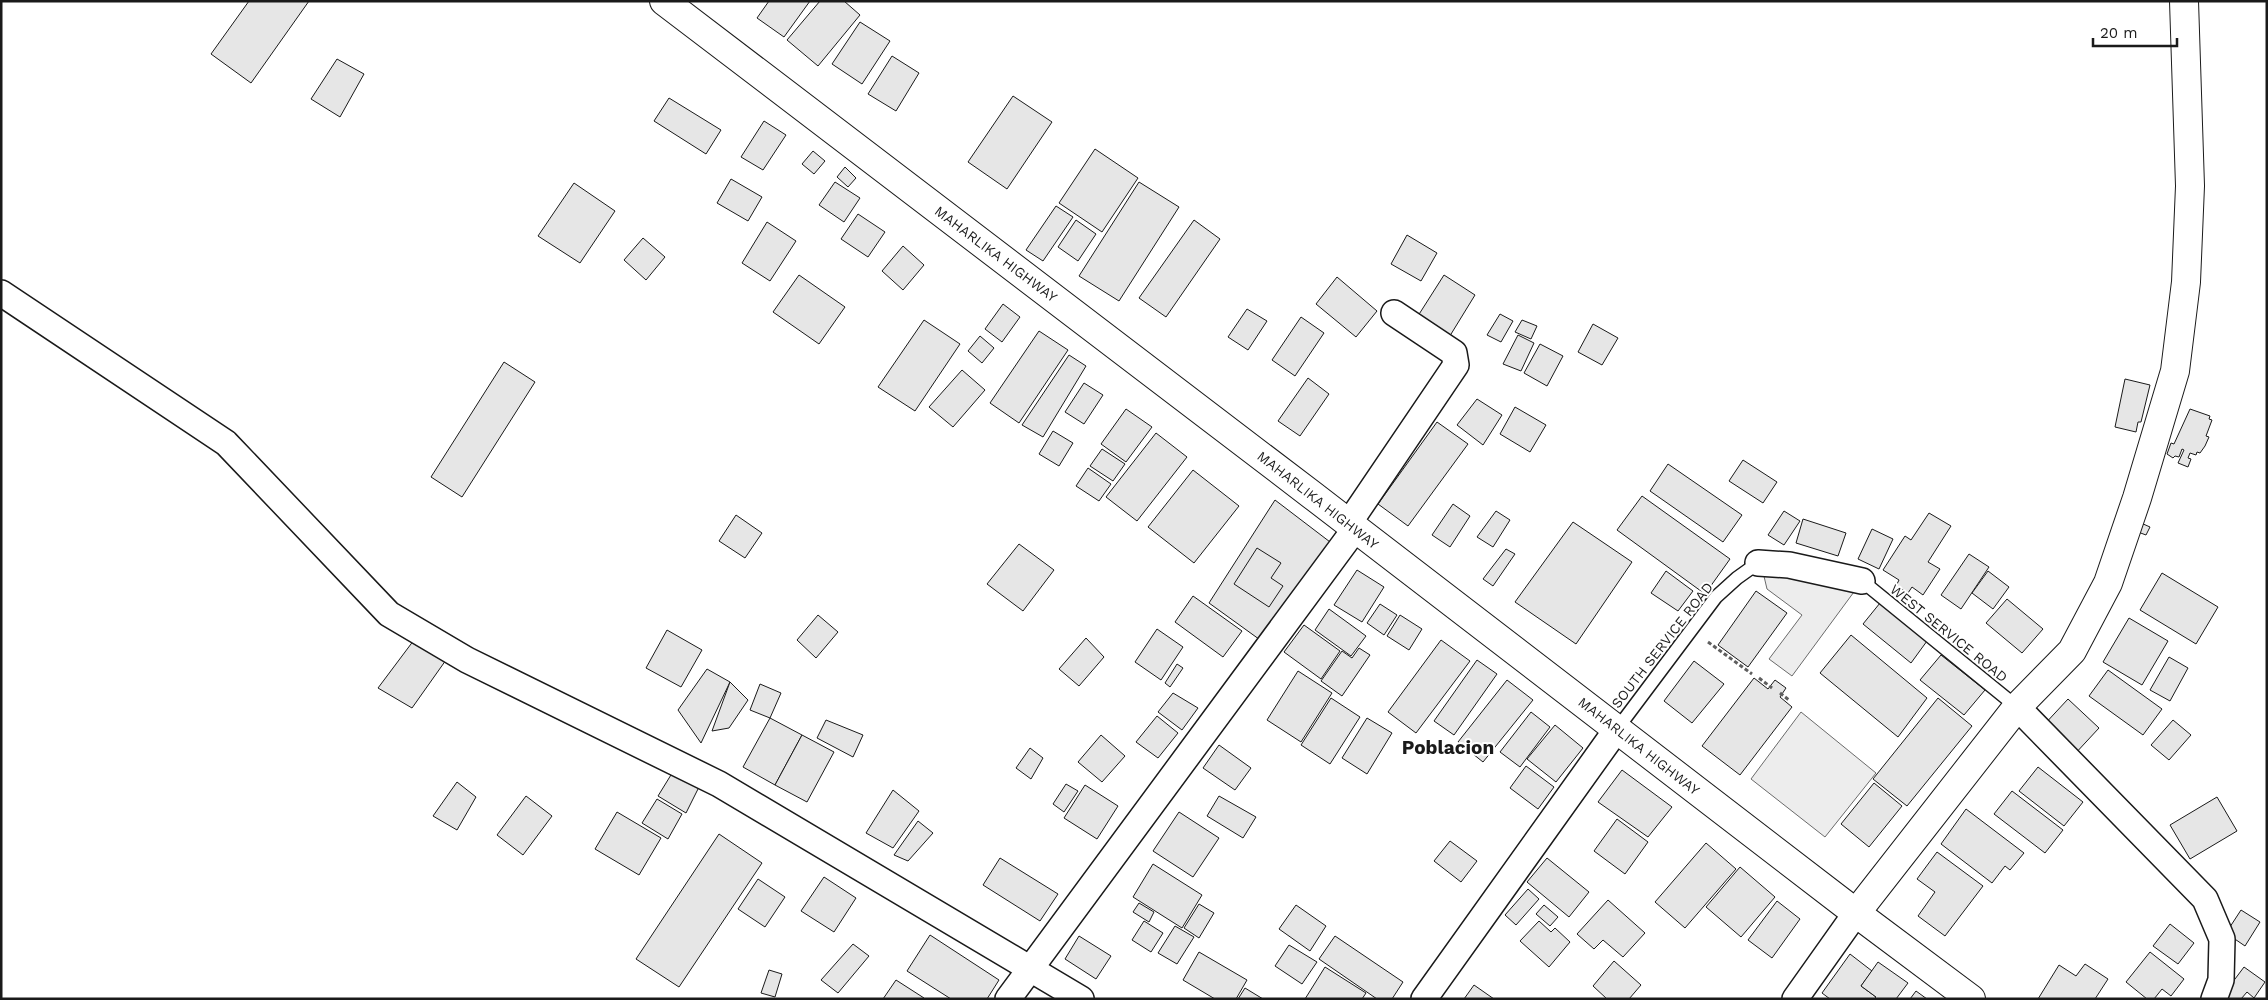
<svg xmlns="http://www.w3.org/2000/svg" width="2268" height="1000" font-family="'Work Sans',sans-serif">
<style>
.built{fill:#ededed;stroke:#6a6a6a}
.building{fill:#e6e6e6;stroke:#1a1a1a}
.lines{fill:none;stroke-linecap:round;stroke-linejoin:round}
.service-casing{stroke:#1a1a1a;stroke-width:15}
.minor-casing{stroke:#1a1a1a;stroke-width:28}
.secondary-casing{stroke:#1a1a1a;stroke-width:30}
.trunk-casing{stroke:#1a1a1a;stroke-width:30}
.path{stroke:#5f5f5f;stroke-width:3;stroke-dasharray:4 2.5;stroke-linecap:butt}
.service{stroke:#fff;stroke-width:12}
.minor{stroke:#fff;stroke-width:25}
.secondary{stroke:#fff;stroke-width:28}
.trunk{stroke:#fff;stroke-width:28}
.labels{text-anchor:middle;stroke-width:4;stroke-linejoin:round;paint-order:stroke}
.street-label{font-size:14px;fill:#1a1a1a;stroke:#fff}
.district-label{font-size:19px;font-weight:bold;fill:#1a1a1a;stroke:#fff}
</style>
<rect width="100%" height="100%" fill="#fff"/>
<g class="built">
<path d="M1763,572L1862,581L1792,676L1769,659L1802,615L1767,589Z"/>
<path d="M1801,712L1876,773L1825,837L1751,779Z"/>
</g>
<g class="building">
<path d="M249,1H309L251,83L211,54Z"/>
<path d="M769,1H810L784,37L757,18Z"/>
<path d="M820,1H844L860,15L818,66L787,40Z"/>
<path d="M860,22L890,41L862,84L832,64Z"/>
<path d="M892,56L919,73L896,111L868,94Z"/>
<path d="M337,59L364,74L340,117L311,99Z"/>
<path d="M1013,96L1052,122L1007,189L968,162Z"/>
<path d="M669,98L721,130L706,154L654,121Z"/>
<path d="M764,121L786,135L763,170L741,157Z"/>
<path d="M1095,149L1138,178L1102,232L1059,203Z"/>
<path d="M813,151L825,161L814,174L802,164Z"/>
<path d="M845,167L856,178L848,187L837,177Z"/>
<path d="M731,179L762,197L748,221L717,203Z"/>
<path d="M835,182L860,198L844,222L819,205Z"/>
<path d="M1139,182L1179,207L1119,301L1079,276Z"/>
<path d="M574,183L615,211L580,263L538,236Z"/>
<path d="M1056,206L1073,217L1043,261L1026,250Z"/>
<path d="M858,214L885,232L868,257L841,239Z"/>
<path d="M1076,220L1096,234L1078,261L1058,247Z"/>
<path d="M1194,220L1220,239L1166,317L1139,298Z"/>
<path d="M767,222L796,241L770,281L742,263Z"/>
<path d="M1407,235L1437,253L1421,281L1391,264Z"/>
<path d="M643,238L665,257L646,280L624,260Z"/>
<path d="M903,246L924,265L903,290L882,271Z"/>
<path d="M799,275L845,307L819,344L773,312Z"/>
<path d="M1444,275L1475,295L1448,339L1416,319Z"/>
<path d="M1337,277L1377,311L1356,337L1316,304Z"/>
<path d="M1003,304L1020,317L1002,342L985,329Z"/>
<path d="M1247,309L1267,321L1248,350L1228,337Z"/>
<path d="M1500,314L1513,321L1501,342L1487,335Z"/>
<path d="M1301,317L1324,333L1295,376L1272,360Z"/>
<path d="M924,320L960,344L915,411L878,387Z"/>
<path d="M1522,320L1537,326L1531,339L1515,332Z"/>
<path d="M1593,324L1618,338L1602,365L1578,352Z"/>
<path d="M1039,331L1068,350L1019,423L990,403Z"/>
<path d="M1518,335L1534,343L1521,371L1503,364Z"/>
<path d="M980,336L994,348L982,363L968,351Z"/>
<path d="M1540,344L1563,356L1547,386L1524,373Z"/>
<path d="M1069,355L1086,366L1043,437L1022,425Z"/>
<path d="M504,362L535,382L462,497L431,477Z"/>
<path d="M962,370L985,390L953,427L929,407Z"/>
<path d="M1308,378L1329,394L1300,436L1278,421Z"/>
<path d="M2125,379L2150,385L2141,422H2138L2136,432L2115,427Z"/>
<path d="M1084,383L1103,395L1084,424L1065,412Z"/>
<path d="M1477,399L1502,415L1483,445L1457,425Z"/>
<path d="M1515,407L1546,425L1530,452L1500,434Z"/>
<path d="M1126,409L1152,427L1126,462L1101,444Z"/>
<path d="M2190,409L2210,416L2209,419L2212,420L2206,436L2209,437L2205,446L2200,453L2197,452L2196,455L2190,453L2188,458L2191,459L2188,467L2178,463L2184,450L2182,449L2179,457L2175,456L2173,458L2167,454L2171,443L2174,444Z"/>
<path d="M1437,422L1468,444L1408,526L1378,504Z"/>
<path d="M1053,431L1073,443L1059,466L1039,454Z"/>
<path d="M1156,433L1187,457L1137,521L1106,497Z"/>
<path d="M1102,449L1125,464L1113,481L1090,466Z"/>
<path d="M1743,460L1777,482L1763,503L1729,481Z"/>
<path d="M1668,464L1742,515L1723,542L1650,491Z"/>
<path d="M1088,468L1111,484L1099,501L1076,486Z"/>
<path d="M1193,470L1239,506L1194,563L1148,527Z"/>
<path d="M1642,496L1730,559L1705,594L1617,530Z"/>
<path d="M1275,500L1334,545L1263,642L1209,603Z"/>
<path d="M1453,504L1470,516L1450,547L1432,535Z"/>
<path d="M1496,511L1510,520L1493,547L1477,537Z"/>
<path d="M1784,511L1800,521L1784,545L1768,535Z"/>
<path d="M1929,513L1951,526L1928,562L1940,569L1923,595L1912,587L1908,593L1896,586L1899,580L1883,570L1905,536L1911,540Z"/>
<path d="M736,515L762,533L745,558L719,541Z"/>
<path d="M1803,519L1846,533L1838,556L1796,543Z"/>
<path d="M1573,522L1632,562L1576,644L1515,602Z"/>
<path d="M2141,523L2150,527L2146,535L2138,532Z"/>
<path d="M1872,529L1893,539L1879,569L1858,559Z"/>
<path d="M1019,544L1054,570L1023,611L987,584Z"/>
<path d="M1257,548L1281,563L1271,578L1283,586L1269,607L1234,584Z"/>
<path d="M1506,549L1515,554L1493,586L1483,579Z"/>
<path d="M1969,554L1989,567L1961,609L1941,595Z"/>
<path d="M1357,570L1384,587L1362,622L1334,605Z"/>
<path d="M1666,571L1693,591L1678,611L1651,593Z"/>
<path d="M1988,571L2009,587L1993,609L1972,593Z"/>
<path d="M2162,573L2218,607L2196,644L2140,610Z"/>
<path d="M1756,591L1787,613L1748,667L1718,645Z"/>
<path d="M1193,596L1242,631L1223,657L1175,622Z"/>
<path d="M2007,599L2043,629L2022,653L1986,623Z"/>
<path d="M1880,603L1927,641L1911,663L1863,624Z"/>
<path d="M1380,604L1397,615L1384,635L1367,623Z"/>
<path d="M1329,609L1366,636L1351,656L1315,630Z"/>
<path d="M818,615L838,632L816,658L797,640Z"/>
<path d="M1400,615L1422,629L1409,650L1387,636Z"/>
<path d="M2129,618L2168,641L2142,685L2103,662Z"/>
<path d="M1304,625L1340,651L1321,679L1284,652Z"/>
<path d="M1157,629L1183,647L1161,680L1135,662Z"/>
<path d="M667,630L702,650L681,687L646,668Z"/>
<path d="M1851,635L1927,698L1898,737L1820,673Z"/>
<path d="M1086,638L1104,657L1079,686L1059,669Z"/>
<path d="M414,640L446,660L412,708L378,688Z"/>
<path d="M1441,640L1470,661L1416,733L1388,712Z"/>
<path d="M1359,648L1370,655L1342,696L1321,681L1342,651L1352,658Z"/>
<path d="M1941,655L1985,690L1964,715L1920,680Z"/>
<path d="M2169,657L2188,668L2170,701L2150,690Z"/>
<path d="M1477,660L1497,674L1454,735L1434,721Z"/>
<path d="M1694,661L1724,684L1692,723L1664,701Z"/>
<path d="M1177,664L1183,668L1170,687L1165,683Z"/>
<path d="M707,669L730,682L701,743L678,710Z"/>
<path d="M2108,670L2162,709L2143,735L2089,696Z"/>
<path d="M1298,671L1332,693L1301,742L1267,720Z"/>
<path d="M1754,678L1768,689L1775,680L1786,688L1780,697L1792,707L1740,775L1702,746Z"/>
<path d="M1507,680L1533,700L1483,762L1458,742Z"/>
<path d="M730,682L748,700L729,728L712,731Z"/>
<path d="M760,684L781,693L770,718L750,710Z"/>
<path d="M1173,693L1198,708L1182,730L1158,712Z"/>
<path d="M1331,698L1360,717L1330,764L1301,745Z"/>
<path d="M1938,698L1972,726L1907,806L1873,779Z"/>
<path d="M2068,699L2099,728L2073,756L2042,727Z"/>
<path d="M1531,712L1550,727L1520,767L1500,752Z"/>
<path d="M1157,716L1178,733L1158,758L1136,742Z"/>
<path d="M770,718L802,735L775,785L743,767Z"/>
<path d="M1367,718L1392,733L1367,774L1342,758Z"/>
<path d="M826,720L863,735L853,757L817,738Z"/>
<path d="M2173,720L2191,735L2169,760L2151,745Z"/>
<path d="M1555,725L1583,748L1556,782L1527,759Z"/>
<path d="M802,735L834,752L807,802L775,785Z"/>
<path d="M1101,735L1125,756L1102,782L1078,762Z"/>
<path d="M1219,745L1251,768L1235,790L1203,768Z"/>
<path d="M1030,748L1043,758L1031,779L1016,768Z"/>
<path d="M1526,766L1554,787L1538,809L1510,788Z"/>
<path d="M2038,767L2083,802L2064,826L2019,791Z"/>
<path d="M674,770L700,785L686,813L658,796Z"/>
<path d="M1622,770L1672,807L1648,837L1598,802Z"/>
<path d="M457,782L476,797L457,830L433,816Z"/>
<path d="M1874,783L1902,806L1869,847L1841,824Z"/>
<path d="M1066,784L1078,791L1064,812L1053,804Z"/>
<path d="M1085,785L1118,806L1097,839L1064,818Z"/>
<path d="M893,790L919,811L893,848L866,833Z"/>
<path d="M2012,791L2063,830L2045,853L1994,814Z"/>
<path d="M526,796L552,816L523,855L497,835Z"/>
<path d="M1219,796L1256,817L1243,838L1207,816Z"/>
<path d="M2217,797L2237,831L2190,859L2170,825Z"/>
<path d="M657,799L682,814L668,839L642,823Z"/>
<path d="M1966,809L2024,853L2010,870L2005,866L1992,883L1941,844Z"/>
<path d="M617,812L661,838L639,875L595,849Z"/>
<path d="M1179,812L1219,838L1193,877L1153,851Z"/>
<path d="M1617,819L1648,842L1625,874L1594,851Z"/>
<path d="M918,821L933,833L908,861L894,855Z"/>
<path d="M719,834L762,863L679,987L636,959Z"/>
<path d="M1450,841L1477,861L1461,882L1434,861Z"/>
<path d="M1706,843L1736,869L1685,928L1655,902Z"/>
<path d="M1937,852L1983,886L1945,936L1918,916L1935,892L1917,879Z"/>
<path d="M1000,858L1058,894L1040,921L983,885Z"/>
<path d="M1547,858L1589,892L1569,917L1527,882Z"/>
<path d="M1153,864L1202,895L1182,928L1133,897Z"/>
<path d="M1740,867L1775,897L1741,937L1706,907Z"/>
<path d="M824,877L856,898L834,932L801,911Z"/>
<path d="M758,879L785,897L765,927L738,909Z"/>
<path d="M1528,889L1539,899L1516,925L1505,915Z"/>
<path d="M1608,900L1645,933L1623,957L1603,940L1594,949L1577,934Z"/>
<path d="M1777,901L1800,919L1772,958L1748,940Z"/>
<path d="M1139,903L1154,912L1149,922L1133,912Z"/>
<path d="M1199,904L1214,913L1199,938L1184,928Z"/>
<path d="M1296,905L1326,926L1310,951L1279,929Z"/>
<path d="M1544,905L1558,917L1550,926L1536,914Z"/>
<path d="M2241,910L2260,922L2245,946L2226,933Z"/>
<path d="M1144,921L1163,933L1151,952L1132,940Z"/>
<path d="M1539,921L1551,932L1555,928L1570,942L1549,967L1520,941Z"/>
<path d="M2170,924L2194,943L2178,964L2153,946Z"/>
<path d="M1175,926L1194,937L1177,964L1158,953Z"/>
<path d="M930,935L999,980L987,999H951L907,971Z"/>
<path d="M1079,936L1111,956L1096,979L1065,959Z"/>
<path d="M1335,936L1403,982L1392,999H1377L1319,959Z"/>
<path d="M853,944L869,956L838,993L821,980Z"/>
<path d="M1289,945L1317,962L1302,984L1275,966Z"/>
<path d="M1199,952L1247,980L1236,999H1215L1183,980Z"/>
<path d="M2150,952L2184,979L2171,996L2162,989L2154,999H2147L2126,982Z"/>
<path d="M1850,954L1872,971L1861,986L1876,997L1874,999H1830L1822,993Z"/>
<path d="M1614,961L1641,985L1629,999H1607L1593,986Z"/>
<path d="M1878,962L1908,983L1896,999H1874L1876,997L1861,986Z"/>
<path d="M2085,964L2108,979L2095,999H2038L2059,965L2076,976Z"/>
<path d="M1325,967L1366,993L1362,999H1305Z"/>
<path d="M2244,967L2265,982L2254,998L2247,992L2241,999H2220Z"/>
<path d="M769,970L782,974L775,997L761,993Z"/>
<path d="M896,980L924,998L923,999H883Z"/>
<path d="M1474,985L1494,999H1464Z"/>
<path d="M1245,988L1263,999H1238Z"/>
<path d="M1916,991L1927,999H1910Z"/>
</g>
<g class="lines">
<g class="service-casing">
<g id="service">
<path d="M1862,581L2017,707"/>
<path d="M1617,729L1716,597L1737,578L1758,563"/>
</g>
</g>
<g class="minor-casing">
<g id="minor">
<path d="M1,293L226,443L389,614L467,660L719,784L1081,999"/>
<path d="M1349,523L1456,365L1454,353L1394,313"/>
<path d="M1758,563L1789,565L1862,581"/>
<path d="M2017,707L2205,899L2222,939L2221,980L2214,999"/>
<path d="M1008,999L1355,529"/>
<path d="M1424,999L1617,729"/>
<path d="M1795,999L1856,913"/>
</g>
</g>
<g class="secondary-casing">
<path id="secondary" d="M1856,913L2017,707L2072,651L2108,583L2137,498L2175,371L2186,282L2190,186L2184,1"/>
</g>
<g class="trunk-casing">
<path id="trunk" d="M664,1L1312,495L1856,913L1971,999"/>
</g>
<g class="path">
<path d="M1708,642L1752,674"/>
<path d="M1759,678L1772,688"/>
<path d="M1780,693L1789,700"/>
</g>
<use href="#service" class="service"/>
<use href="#minor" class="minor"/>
<use href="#secondary" class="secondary"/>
<use href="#trunk" class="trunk"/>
</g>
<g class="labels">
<g class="street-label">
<text transform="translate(996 254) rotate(37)" y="5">MAHARLIKA HIGHWAY</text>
<text transform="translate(1318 500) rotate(38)" y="5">MAHARLIKA HIGHWAY</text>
<text transform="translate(1949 633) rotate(39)" y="5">WEST SERVICE ROAD</text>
<text transform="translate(1662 645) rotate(-52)" y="5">SOUTH SERVICE ROAD</text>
<text transform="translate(1639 746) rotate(38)" y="5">MAHARLIKA HIGHWAY</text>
</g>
<g class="district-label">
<text x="1448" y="754">Poblacion</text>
</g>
</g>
<rect width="2268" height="1000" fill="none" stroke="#1a1a1a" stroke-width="5"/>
<path d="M2093 38v8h84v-8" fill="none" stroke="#1a1a1a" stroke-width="2.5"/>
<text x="2100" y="38" font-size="15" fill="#1a1a1a" stroke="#ffffff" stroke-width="4" paint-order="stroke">20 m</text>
</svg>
